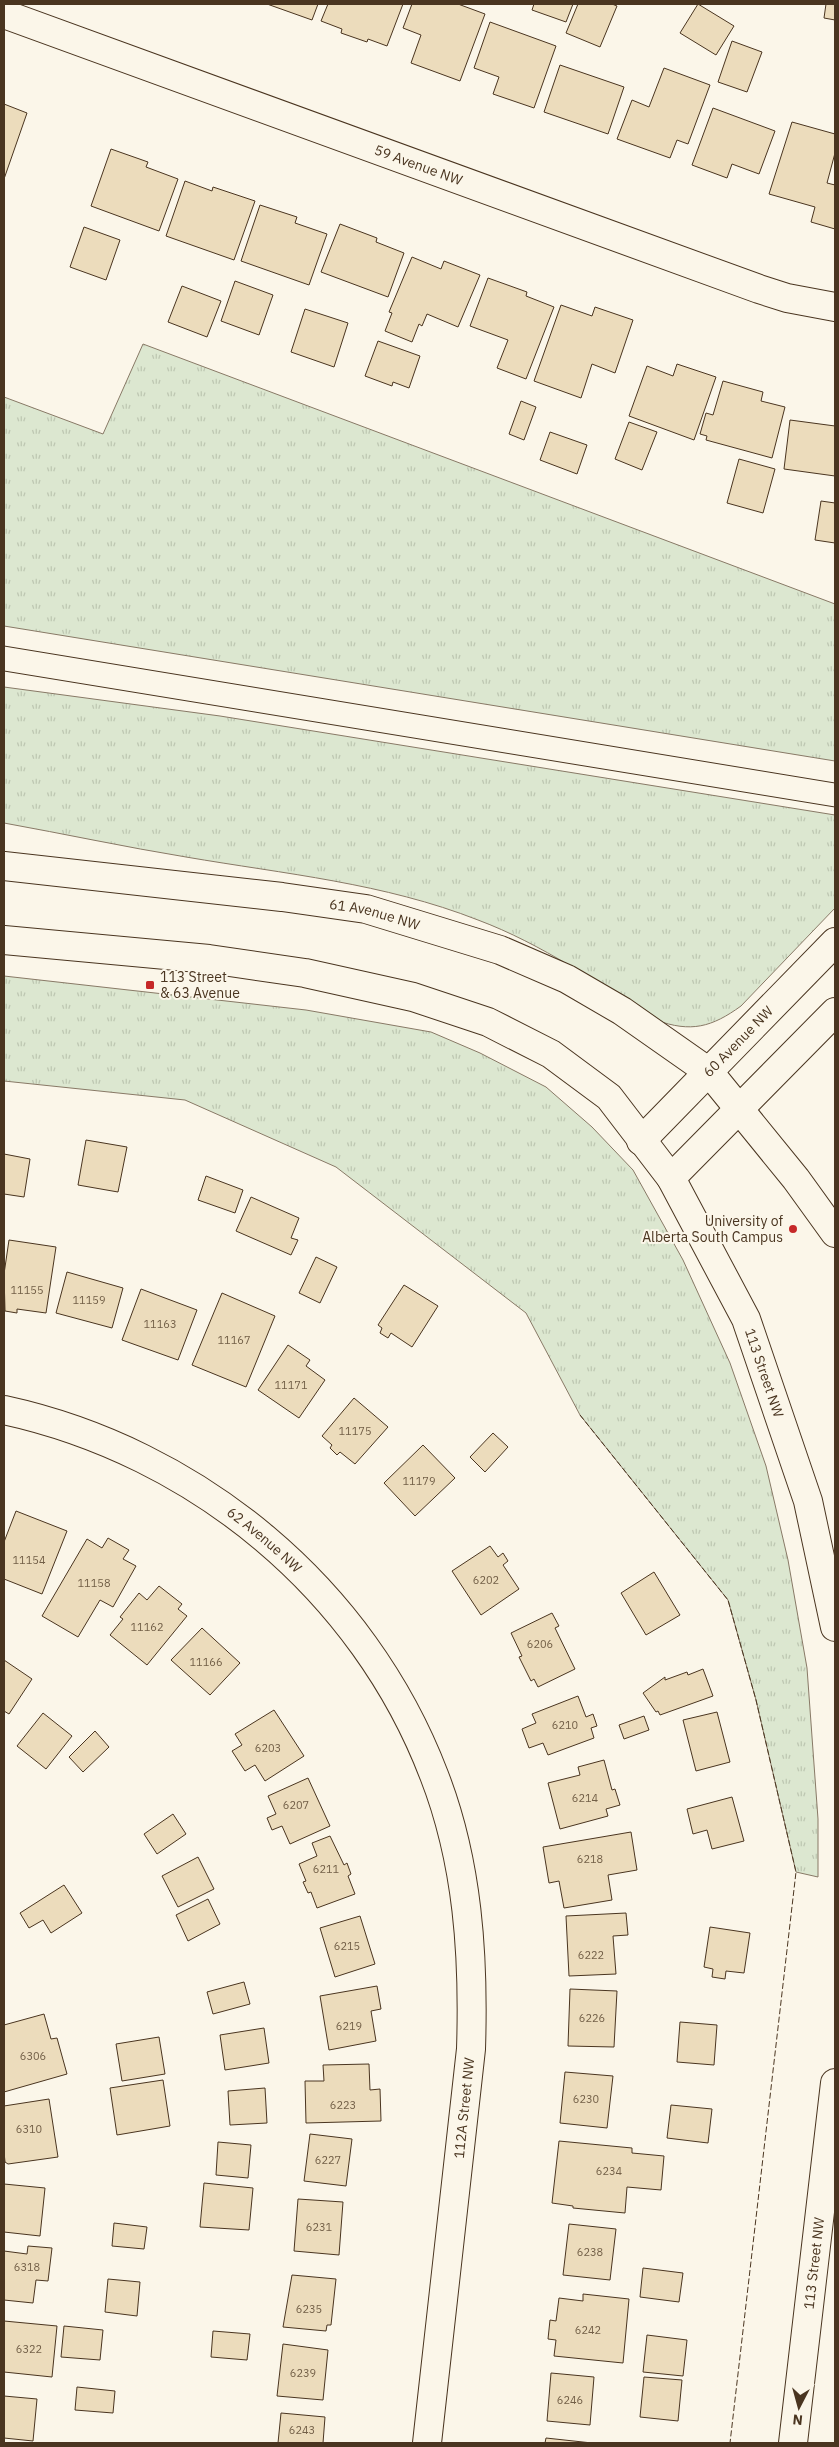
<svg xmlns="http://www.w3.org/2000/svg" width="839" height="2447" font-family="'IBM Plex Sans',sans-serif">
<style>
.grass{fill:url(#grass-tufts);stroke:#887966}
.building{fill:#ecdcbc;stroke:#4a3520}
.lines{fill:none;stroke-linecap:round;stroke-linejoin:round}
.street-casing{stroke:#4a3520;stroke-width:30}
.secondary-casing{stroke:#4a3520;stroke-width:30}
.street{stroke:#fbf6e9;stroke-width:28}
.secondary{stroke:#fbf6e9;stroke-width:28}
.tram{stroke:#4a3520;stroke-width:1}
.fence{stroke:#4a3520;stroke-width:1;stroke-dasharray:6 2.5;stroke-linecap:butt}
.poi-dot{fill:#c62828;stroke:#fbf6e9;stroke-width:2}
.labels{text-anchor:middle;stroke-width:4;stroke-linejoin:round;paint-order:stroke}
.number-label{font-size:11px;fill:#725f47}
.street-label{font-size:14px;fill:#4a3520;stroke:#fbf6e9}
.poi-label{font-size:14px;fill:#4a3520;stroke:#fbf6e9;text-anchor:start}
</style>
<defs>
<pattern id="grass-tufts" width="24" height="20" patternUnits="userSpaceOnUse" patternTransform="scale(1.25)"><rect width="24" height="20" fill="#dce7d0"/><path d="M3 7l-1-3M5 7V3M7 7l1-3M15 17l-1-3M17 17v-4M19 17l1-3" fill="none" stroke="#bec7b2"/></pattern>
</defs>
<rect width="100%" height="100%" fill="#fbf6e9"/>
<g class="grass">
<path d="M143,344L835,604V761L4,626V397L103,434Z"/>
<path d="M4,687L220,716L835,815V908L741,1006C712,1027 691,1033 656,1020C599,984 542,944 478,920C384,883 285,874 186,857C125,847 65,834 4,823Z"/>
<path d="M4,976L306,1010L431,1032L480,1053L546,1087L592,1127L633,1170L683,1260L730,1363L766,1466L788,1560L807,1668L818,1819V1877L796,1872L756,1700L728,1600L580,1415L526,1313L336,1167L185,1100L4,1081Z"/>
</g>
<g class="building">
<path d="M267,4H318L312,20Z"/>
<path d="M328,4H403L387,46L368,39L367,42L341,33L342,29L321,21Z"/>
<path d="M412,4H458L485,14L460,81L411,63L421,35L403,28Z"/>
<path d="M534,4H573L566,22L532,10Z"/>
<path d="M578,4H612L617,6L600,47L566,33Z"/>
<path d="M698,4L734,26L716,55L680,33Z"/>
<path d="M826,4H835V20L824,18Z"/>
<path d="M490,22L556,46L534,108L493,94L499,77L474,68Z"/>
<path d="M732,41L762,52L747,92L718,82Z"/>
<path d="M560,65L624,87L608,134L544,112Z"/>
<path d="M664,68L710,85L688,144L677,140L670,158L617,139L632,100L649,107Z"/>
<path d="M4,104L27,113L4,179Z"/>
<path d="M713,108L775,131L759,174L732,164L727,178L692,165Z"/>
<path d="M792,122L835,134V153L827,183L835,185V229L811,222L815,207L769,194Z"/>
<path d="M111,149L148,162L146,167L178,179L159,231L91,206Z"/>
<path d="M185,181L212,191L213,187L255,201L234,260L166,236Z"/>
<path d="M260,205L297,217L295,223L327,234L309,285L241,261Z"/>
<path d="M340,224L377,238L376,242L404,253L388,297L321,272Z"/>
<path d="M84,227L120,240L106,280L70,267Z"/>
<path d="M412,257L441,269L444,261L480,275L458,327L427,314L422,326L419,324L412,342L385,331L392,313L389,312Z"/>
<path d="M488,278L527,292L526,296L554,307L526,379L497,368L508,340L470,326Z"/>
<path d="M235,281L273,295L259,335L221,321Z"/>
<path d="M182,286L221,301L207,337L168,322Z"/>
<path d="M561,305L592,316L595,307L633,320L615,373L592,364L581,398L534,381Z"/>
<path d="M305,309L348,323L334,367L291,352Z"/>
<path d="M378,341L420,356L409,388L393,382L392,386L365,376Z"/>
<path d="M677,364L716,377L694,440L629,416L647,366L673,376Z"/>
<path d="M723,381L763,392L761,401L785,407L772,458L706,440L707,436L700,434L706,413L713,415Z"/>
<path d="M521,401L536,407L524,440L509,434Z"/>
<path d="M790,420L835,426V476L784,469Z"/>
<path d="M629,422L657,432L642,470L615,459Z"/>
<path d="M550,432L587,445L577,474L540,460Z"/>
<path d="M739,459L775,469L763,513L727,503Z"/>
<path d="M821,501L835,503V543L815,540Z"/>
<path d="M86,1140L127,1147L118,1192L78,1185Z"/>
<path d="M4,1154L30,1159L24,1197L4,1194Z"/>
<path d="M206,1176L243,1190L235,1213L198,1200Z"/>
<path d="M251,1197L299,1218L291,1238L298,1240L291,1255L236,1231Z"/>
<path d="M9,1240L56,1247L46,1313L17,1309V1313L5,1311L4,1274Z"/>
<path d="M316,1257L337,1267L320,1303L299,1293Z"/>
<path d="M67,1272L123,1288L112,1328L56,1313Z"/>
<path d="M404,1285L438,1306L412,1347L391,1333L388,1338L380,1333L382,1328L378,1325Z"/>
<path d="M141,1289L197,1310L178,1360L122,1340Z"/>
<path d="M222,1293L275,1316L246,1387L192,1365Z"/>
<path d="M288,1345L310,1360L306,1366L325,1380L299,1418L258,1390Z"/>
<path d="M354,1398L388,1427L355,1464L340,1452L337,1455L330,1448L332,1445L322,1436Z"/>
<path d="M493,1433L508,1447L485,1472L470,1457Z"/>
<path d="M423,1445L455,1478L415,1516L384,1483Z"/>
<path d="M16,1511L67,1531L42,1594L4,1579V1542Z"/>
<path d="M108,1538L129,1550L123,1559L136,1566L113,1607L100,1600L78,1637L42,1616L87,1539L102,1548Z"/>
<path d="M490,1546L498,1557L503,1553L508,1561L503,1565L519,1589L481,1615L452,1571Z"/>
<path d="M654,1572L680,1615L646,1635L621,1593Z"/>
<path d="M159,1586L182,1604L178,1609L187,1616L147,1665L110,1635L123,1619L120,1617L139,1593L147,1600Z"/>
<path d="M552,1613L559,1626L555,1628L575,1669L538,1687L534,1679L531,1681L519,1657L522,1656L511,1633Z"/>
<path d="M202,1628L240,1663L210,1695L171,1660Z"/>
<path d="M4,1660L32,1679L9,1714L4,1711Z"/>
<path d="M703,1669L713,1696L660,1715L658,1711L656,1712L643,1693L665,1677V1680L687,1672L688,1675Z"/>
<path d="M578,1696L586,1717L593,1714L597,1726L591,1728L594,1738L548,1755L543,1743L529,1748L522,1729L536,1723L532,1714Z"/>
<path d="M274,1710L304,1756L265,1781L255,1765L245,1771L232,1751L242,1745L235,1734Z"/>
<path d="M717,1712L730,1762L696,1771L683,1720Z"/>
<path d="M43,1713L72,1736L46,1769L17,1746Z"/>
<path d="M644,1716L649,1730L624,1739L619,1725Z"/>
<path d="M95,1731L109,1747L83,1772L69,1757Z"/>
<path d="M604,1760L612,1790L615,1789L620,1805L606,1809L608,1816L560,1829L548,1783L580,1775L578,1767Z"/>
<path d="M308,1778L330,1826L290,1844L282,1826L272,1830L267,1818L276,1814L268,1796Z"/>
<path d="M732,1797L744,1841L712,1849L707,1830L693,1834L687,1809Z"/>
<path d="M173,1814L186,1834L157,1854L144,1834Z"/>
<path d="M631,1832L637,1870L608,1875L612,1900L564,1908L559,1881L549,1883L543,1847Z"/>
<path d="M330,1836L344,1865L347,1863L351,1874L348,1876L355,1894L317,1908L311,1892L308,1893L303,1882L306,1881L299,1864L317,1856L312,1843Z"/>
<path d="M198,1857L214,1889L178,1907L162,1876Z"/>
<path d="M64,1885L82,1913L51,1933L43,1920L29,1928L20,1913Z"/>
<path d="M208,1899L220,1924L188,1941L176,1915Z"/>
<path d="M626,1913L628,1935L613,1936L616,1974L569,1976L566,1916Z"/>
<path d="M360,1916L375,1964L335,1977L320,1928Z"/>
<path d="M710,1927L750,1933L744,1973L726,1971L725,1979L712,1977L713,1969L704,1967Z"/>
<path d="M244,1982L250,2004L213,2014L207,1992Z"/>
<path d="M377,1986L381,2009L371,2011L376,2041L329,2050L320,1996Z"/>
<path d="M570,1989L617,1991L614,2047L568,2046Z"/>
<path d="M44,2014L51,2039L57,2038L67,2074L4,2092V2025Z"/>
<path d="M680,2022L717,2025L714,2065L677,2062Z"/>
<path d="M264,2028L269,2063L225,2070L220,2035Z"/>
<path d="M159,2037L165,2074L122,2081L116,2044Z"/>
<path d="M369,2064L370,2090L380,2089L381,2121L306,2123L305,2081H324L323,2065Z"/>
<path d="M565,2072L613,2076L607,2128L560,2123Z"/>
<path d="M163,2080L170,2126L117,2135L110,2088Z"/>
<path d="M265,2088L267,2123L230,2125L228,2091Z"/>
<path d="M49,2099L58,2157L8,2164L5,2162L4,2152V2106Z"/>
<path d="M671,2105L712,2109L708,2143L667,2138Z"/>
<path d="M310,2134L352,2139L346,2186L304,2181Z"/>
<path d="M559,2141L632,2148V2153L664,2156L661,2190L627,2187L625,2213L573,2208V2206L552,2203Z"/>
<path d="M218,2142L251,2145L248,2178L216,2175Z"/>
<path d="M204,2183L253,2188L249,2230L200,2227Z"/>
<path d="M4,2184L45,2188L40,2236L4,2232Z"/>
<path d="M298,2199L343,2202L339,2255L294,2251Z"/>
<path d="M114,2223L147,2227L144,2249L112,2246Z"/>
<path d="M569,2224L616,2229L610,2280L563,2275Z"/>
<path d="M28,2246L52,2248L48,2281L36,2280L33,2303L4,2300V2251L27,2254Z"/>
<path d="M643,2268L683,2273L679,2302L640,2297Z"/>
<path d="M292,2275L336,2279L331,2325H327L326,2331L283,2327Z"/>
<path d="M108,2279L140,2282L137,2316L105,2312Z"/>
<path d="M583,2294L629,2299L623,2363L554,2356L556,2340L548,2339L550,2320L556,2321L559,2298L583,2301Z"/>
<path d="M4,2321L57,2326L52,2377L4,2372Z"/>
<path d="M64,2326L103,2330L100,2360L61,2357Z"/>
<path d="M213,2331L250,2334L247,2360L211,2357Z"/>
<path d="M647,2335L687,2340L683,2376L643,2372Z"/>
<path d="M283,2344L328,2350L323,2400L277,2396Z"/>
<path d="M551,2373L594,2377L590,2425L547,2421Z"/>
<path d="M644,2377L682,2380L678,2421L640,2417Z"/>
<path d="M77,2387L115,2391L113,2413L75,2410Z"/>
<path d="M4,2396L37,2399L33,2441L4,2438Z"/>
<path d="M281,2413L325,2417L323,2443H278Z"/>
<path d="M546,2438L592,2443H545Z"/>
</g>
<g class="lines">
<g class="street-casing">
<g id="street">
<path id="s1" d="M4,14L759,289L787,298L835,307"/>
<path id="s2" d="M4,1410C197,1452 363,1589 434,1775C468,1862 474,1956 471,2049L427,2443"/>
</g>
</g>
<g class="secondary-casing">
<g id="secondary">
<path id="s3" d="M4,866L282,897L366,909L500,950L567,979L622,1011L709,1072L796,1179L835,1233"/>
<path id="s4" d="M4,940L209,959L305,973L413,997L488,1022L551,1054L609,1097L671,1178L746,1319L808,1501L835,1627"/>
<path id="s5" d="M641,1141L835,942"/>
<path d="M671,1178L835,1012"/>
<path id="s6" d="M793,2443L835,2083"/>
</g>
</g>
<use href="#street" class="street"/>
<use href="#secondary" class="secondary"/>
<g class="tram">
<path d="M4,646L835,783"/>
<path d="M4,671L835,807"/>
</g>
<path class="fence" d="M580,1415L728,1600L756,1700L796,1872L730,2443"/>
</g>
<g class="poi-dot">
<rect x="145" y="980" width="10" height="10" rx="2.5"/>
<circle cx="793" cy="1229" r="5"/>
</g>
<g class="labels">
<g class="number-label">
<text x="27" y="1294">11155</text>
<text x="89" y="1304">11159</text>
<text x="160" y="1328">11163</text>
<text x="234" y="1344">11167</text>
<text x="291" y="1389">11171</text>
<text x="355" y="1435">11175</text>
<text x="419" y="1485">11179</text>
<text x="29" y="1564">11154</text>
<text x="486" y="1584">6202</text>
<text x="94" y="1587">11158</text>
<text x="147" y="1631">11162</text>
<text x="540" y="1648">6206</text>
<text x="206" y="1666">11166</text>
<text x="565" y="1729">6210</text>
<text x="268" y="1752">6203</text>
<text x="585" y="1802">6214</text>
<text x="296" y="1809">6207</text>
<text x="590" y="1863">6218</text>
<text x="326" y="1873">6211</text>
<text x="347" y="1950">6215</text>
<text x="591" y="1959">6222</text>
<text x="592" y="2022">6226</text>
<text x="349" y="2030">6219</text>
<text x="33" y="2060">6306</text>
<text x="586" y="2103">6230</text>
<text x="343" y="2109">6223</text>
<text x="29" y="2133">6310</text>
<text x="328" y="2164">6227</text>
<text x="609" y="2175">6234</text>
<text x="319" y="2231">6231</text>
<text x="590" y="2256">6238</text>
<text x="27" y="2271">6318</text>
<text x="309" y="2313">6235</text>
<text x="588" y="2334">6242</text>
<text x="29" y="2353">6322</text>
<text x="303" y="2377">6239</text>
<text x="570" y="2404">6246</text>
<text x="302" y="2434">6243</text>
</g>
<g class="street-label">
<text dy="5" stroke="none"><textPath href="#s1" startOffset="441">59 Avenue NW</textPath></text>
<text dy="5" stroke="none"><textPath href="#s3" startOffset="374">61 Avenue NW</textPath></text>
<text dy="5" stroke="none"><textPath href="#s5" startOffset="139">60 Avenue NW</textPath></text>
<text dy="5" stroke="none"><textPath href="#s4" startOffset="954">113 Street NW</textPath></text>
<text dy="5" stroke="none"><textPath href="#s2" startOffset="294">62 Avenue NW</textPath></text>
<text transform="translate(464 2108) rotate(-84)" y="5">112A Street NW</text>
<text dy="5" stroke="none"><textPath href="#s6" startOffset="181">113 Street NW</textPath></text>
</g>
<g class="poi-label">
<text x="160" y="982">113 Street<tspan x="160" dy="16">&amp; 63 Avenue</tspan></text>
<text x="783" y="1226" text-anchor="end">University of<tspan x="783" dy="16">Alberta South Campus</tspan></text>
</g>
</g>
<rect width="839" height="2447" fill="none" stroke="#4a3520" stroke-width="10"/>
<g transform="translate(799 2407) rotate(186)" stroke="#fbf6e9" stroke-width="4" paint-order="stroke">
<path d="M0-4L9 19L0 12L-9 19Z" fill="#4a3520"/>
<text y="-8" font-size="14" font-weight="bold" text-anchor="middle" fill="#4a3520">N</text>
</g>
</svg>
